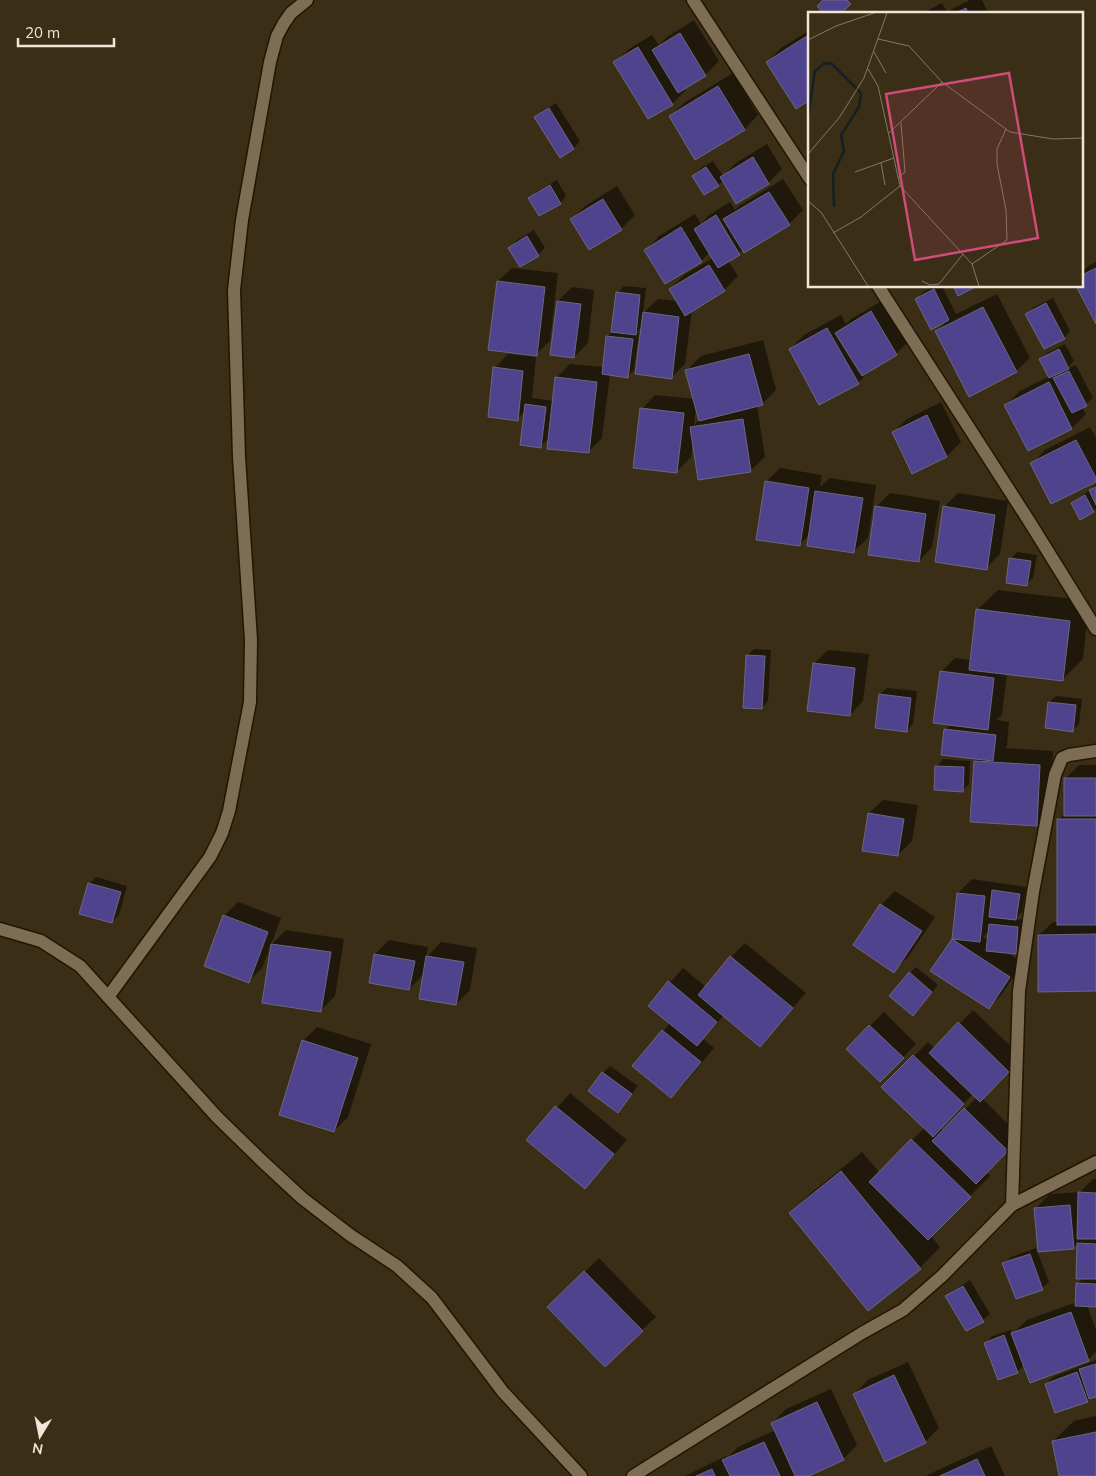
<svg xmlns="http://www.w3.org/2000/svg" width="1096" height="1476" font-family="Mulish,sans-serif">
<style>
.shadow{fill:#0007;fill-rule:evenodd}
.building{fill:#50438d;stroke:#6a6782}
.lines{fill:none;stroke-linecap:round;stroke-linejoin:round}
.minor-casing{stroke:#221601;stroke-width:15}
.tertiary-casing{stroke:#221601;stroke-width:15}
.minor{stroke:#7c6d54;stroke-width:12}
.tertiary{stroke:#7c6d54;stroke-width:12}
.inset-river{fill:none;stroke:#112126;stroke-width:2.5}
.inset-road{fill:none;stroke:#837863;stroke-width:1}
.view{fill:#cd4c7a;fill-opacity:0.15;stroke:#cd4c7a;stroke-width:2.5}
.inset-edge{fill:none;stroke:#eee6d7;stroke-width:2.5}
</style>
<rect width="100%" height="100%" fill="#3b2e16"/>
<g class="shadow">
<path d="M970,0H982L989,14H921L942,3L948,13L952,9Z"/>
<path d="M694,20L719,61L705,75L684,88L686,90L672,104L615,62L629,49L652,35L659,45L667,37Z"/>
<path d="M810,30V98L767,62L781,48Z"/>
<path d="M733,73L758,115L745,129L696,158L670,116L684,103Z"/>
<path d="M556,103L580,141L574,148L560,156L536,117L543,111Z"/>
<path d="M767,144L782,169L768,183L724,180L718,185L693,176L700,169L713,161L723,176L736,163Z"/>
<path d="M783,179L803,210L789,224L743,250L728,260L738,276L724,290L692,310L685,364L671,378L642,327L636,333H639L634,370L628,376L610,374L602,438L588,452L549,438L541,446L525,411L517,419L495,368L508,354L536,357L532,398L554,401L557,377L570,364L604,367L607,337L612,332L617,293L624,286L646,288L643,313L658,299L678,301L670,289L684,275L713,258L710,252L701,261L646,250L659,236L695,214L701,224L709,215L730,202L735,210L739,206Z"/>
<path d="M557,180L566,196L560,203L530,199L536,192Z"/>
<path d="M617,186L635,215L621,229L589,248L571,220L585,206Z"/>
<path d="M534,230L545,248L538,255L510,248L516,241Z"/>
<path d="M1096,262V322L1082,286V272L1088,266Z"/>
<path d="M512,268L558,273L550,341L536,354L498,281Z"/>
<path d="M935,286H942L956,314L997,294L1030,358L1016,371L937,331L947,321L917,299L923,292Z"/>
<path d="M572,287L594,290L588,343L574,357L558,301Z"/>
<path d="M1053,298L1070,331L1064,338L1027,314L1034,307Z"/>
<path d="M885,299L910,340L896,354L871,369L858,383L790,349L804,335L841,315L846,324L851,319Z"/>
<path d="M763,340L776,390L762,404L757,406L765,457L751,470L693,440L691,457L677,471L642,409L655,395L695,399L687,370L701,356ZM696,407L700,419L694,425Z"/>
<path d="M1065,344L1074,361L1066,369L1076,365L1093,398L1082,407L1086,414L1072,428L1029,449L1006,405L1020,391L1050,376L1041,359L1047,353Z"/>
<path d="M941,402L961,442L947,456L912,472L893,433L907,419Z"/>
<path d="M1090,427L1096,438V481L1032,464L1045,450Z"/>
<path d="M780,468L822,475L820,487L830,478L876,485L868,538L854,551L809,535L799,545L766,482Z"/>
<path d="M1096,485V509L1093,511L1073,503Z"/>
<path d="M890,493L940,501L932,547L919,561L876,507Z"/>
<path d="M958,493L1008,501L1000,554L986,568L944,507Z"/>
<path d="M1017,552L1037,555L1033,578L1026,585L1011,558Z"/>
<path d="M998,590L1089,601L1083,659L1062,680L1007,673L1002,715L996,720L1009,722L1007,746L1004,748L1053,751L1050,811L1037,825L975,761L978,758L945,730L951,724L941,672L955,658L971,660L977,610Z"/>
<path d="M754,649L771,650L768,701L762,708L747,656Z"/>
<path d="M828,650L869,654L863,701L850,715L814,664Z"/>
<path d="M887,688L917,691L913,724L907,731L880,694Z"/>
<path d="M1056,696L1082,699L1079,724L1072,730L1049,702Z"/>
<path d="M943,759L970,761L969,784L962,791L937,766Z"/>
<path d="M1079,765H1096V990L1039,935L1053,922H1059V820L1065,813V779Z"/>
<path d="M883,800L918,805L912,841L898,855L869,813Z"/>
<path d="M96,877L127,886L119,915L112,922L89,884Z"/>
<path d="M972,879L1026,887L1022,912L1015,919L1024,920L1022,946L1015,953L1007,952L1023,963L1002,994L989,1008L932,971L953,939L958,893ZM990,930L989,940L983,937Z"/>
<path d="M895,891L935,917L908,957L894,971L881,905Z"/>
<path d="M238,902L281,918L262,968L248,982L224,916Z"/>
<path d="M286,930L344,939L335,996L321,1010L272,944Z"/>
<path d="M389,940L428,947L426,958L441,942L477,948L470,990L456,1004L425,973L409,989L370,982L375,954Z"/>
<path d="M745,943L806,993L760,1045L724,1015L703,1039L714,1048L685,1083L671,1097L663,1031L670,1023L650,1005L683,968L706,987L731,957Z"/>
<path d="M916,967L938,985L920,1007L910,973Z"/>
<path d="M973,1010L1022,1057L982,1098L1021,1137L986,1172L990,1176L931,1236L940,1247L920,1268L868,1309L790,1213L811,1193L862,1152L880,1173L925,1127L883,1087L928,1042L935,1049ZM973,1094L977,1097L944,1131L940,1128Z"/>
<path d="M884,1012L916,1044L880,1081L847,1049Z"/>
<path d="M317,1027L371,1044L348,1117L334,1131L303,1041Z"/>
<path d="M610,1066L638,1086L618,1112L603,1073Z"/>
<path d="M570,1093L627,1140L585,1187L528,1140Z"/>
<path d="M1093,1179H1096V1306L1087,1305L1096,1330V1352L1088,1360L1024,1365L1017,1372L986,1343L992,1336L1011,1330L1012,1334L1027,1320L1077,1302V1284L1083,1278L1078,1243L1073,1248L1036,1208L1050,1194L1080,1192Z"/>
<path d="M1036,1248L1049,1282L1042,1288L1004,1264L1011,1257Z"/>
<path d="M599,1258L656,1317L642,1330L563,1293Z"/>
<path d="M970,1280L990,1314L983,1320L947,1296L954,1290Z"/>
<path d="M1096,1360V1396L1087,1401L1046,1384L1053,1377Z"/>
<path d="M908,1362L939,1428L925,1442L855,1394L868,1380Z"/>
<path d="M831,1389L857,1445L843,1459L806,1476H685L726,1456L727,1458L738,1447L776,1430L772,1423L786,1409Z"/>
<path d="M1096,1416V1476H1060L1053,1441L1074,1421Z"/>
<path d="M991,1446L1005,1476H927V1475Z"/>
</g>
<g class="building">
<path d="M823,0H847L851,4L840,14H824L817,6Z"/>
<path d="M966,8L968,14H954Z"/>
<path d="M680,33L706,76L678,93L652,50Z"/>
<path d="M807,36L810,40V100L796,109L766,62Z"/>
<path d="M638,47L673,105L648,119L613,62Z"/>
<path d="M718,86L745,130L695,160L669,116Z"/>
<path d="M549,108L574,149L560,158L534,117Z"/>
<path d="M753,157L769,184L736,204L720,177Z"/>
<path d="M706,167L719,186L704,195L692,176Z"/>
<path d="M550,185L561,204L539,216L528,198Z"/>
<path d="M769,192L790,225L744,253L723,219Z"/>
<path d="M603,199L622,230L589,250L570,219Z"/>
<path d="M716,215L740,255L718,268L694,229Z"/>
<path d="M681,227L702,262L665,284L644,250Z"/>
<path d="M527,236L539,256L520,267L508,248Z"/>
<path d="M709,265L725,291L685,316L669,289Z"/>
<path d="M1096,268V324L1076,286H1082V275Z"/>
<path d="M497,281L545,287L537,356L488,350Z"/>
<path d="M953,286H977L958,296Z"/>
<path d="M934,289L949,320L931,330L915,299Z"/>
<path d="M616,292L640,295L636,335L611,332Z"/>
<path d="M557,301L581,304L574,358L550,355Z"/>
<path d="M1046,303L1065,339L1044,349L1025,314Z"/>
<path d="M983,307L1017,372L969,397L935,331Z"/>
<path d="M871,311L897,355L862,376L835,333Z"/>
<path d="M643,312L679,317L672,379L635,374Z"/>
<path d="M827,328L859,384L819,405L789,349Z"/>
<path d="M606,336L633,339L628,378L602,374Z"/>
<path d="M1059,349L1069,369L1049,378L1039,359Z"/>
<path d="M749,354L763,405L699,421L685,370Z"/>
<path d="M493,367L523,371L518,421L488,417Z"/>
<path d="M1069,371L1087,406L1072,413L1053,378Z"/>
<path d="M555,377L597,382L589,453L547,449Z"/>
<path d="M1049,382L1072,429L1028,451L1004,405Z"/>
<path d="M525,404L546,407L541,448L520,445Z"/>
<path d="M640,408L684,413L677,473L633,468Z"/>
<path d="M927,415L947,457L912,474L892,432Z"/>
<path d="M743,419L751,472L698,480L690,427Z"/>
<path d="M1076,440L1096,478V482L1051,504L1030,463Z"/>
<path d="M765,481L809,488L800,546L756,540Z"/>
<path d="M1096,487V505L1089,490Z"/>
<path d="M815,491L863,498L854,553L807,546Z"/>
<path d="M1085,495L1094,512L1080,520L1071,503Z"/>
<path d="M875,506L926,514L919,562L868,555Z"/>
<path d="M943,506L995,515L987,570L935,562Z"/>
<path d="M1009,558L1031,561L1027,586L1006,583Z"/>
<path d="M976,609L1070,621L1063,681L969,670Z"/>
<path d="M746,655L765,656L762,709L743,708Z"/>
<path d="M813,663L855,668L850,716L807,711Z"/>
<path d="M940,671L994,678L988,730L933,723Z"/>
<path d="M879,694L911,698L907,732L875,728Z"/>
<path d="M1048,702L1076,705L1073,732L1045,728Z"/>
<path d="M944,729L996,735L993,761L941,755Z"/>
<path d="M974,761L1040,765L1037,826L970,822Z"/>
<path d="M935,766L964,767L963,792L934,790Z"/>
<rect x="1064" y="778" width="32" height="38"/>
<path d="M868,813L904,819L898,856L862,851Z"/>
<rect x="1057" y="819" width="39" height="106"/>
<path d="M88,883L121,892L112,923L79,914Z"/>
<path d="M992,890L1020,894L1016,920L989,917Z"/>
<path d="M957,893L985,896L980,942L952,939Z"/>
<path d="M880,904L922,931L894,973L853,945Z"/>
<path d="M223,915L268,932L249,983L204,966Z"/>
<path d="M989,924L1018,927L1016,954L986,951Z"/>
<path d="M1096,934V991L1038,992V935Z"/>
<path d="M952,939L1010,977L989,1009L930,971Z"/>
<path d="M271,944L331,952L321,1012L262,1003Z"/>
<path d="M374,954L415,961L409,990L369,983Z"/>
<path d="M426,956L464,962L456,1005L419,999Z"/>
<path d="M730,956L793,1008L760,1047L698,995Z"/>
<path d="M909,972L932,992L913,1016L889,996Z"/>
<path d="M668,981L717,1022L697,1046L648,1006Z"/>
<path d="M958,1022L1009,1072L980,1102L929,1053Z"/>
<path d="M869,1025L904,1058L880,1082L846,1049Z"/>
<path d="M662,1030L701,1062L671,1098L632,1066Z"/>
<path d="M302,1040L358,1058L334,1132L279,1115Z"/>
<path d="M913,1055L964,1104L933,1137L881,1087Z"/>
<path d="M602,1072L632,1094L618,1113L588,1091Z"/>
<path d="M555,1106L614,1154L585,1189L526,1140Z"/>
<path d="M964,1108L1008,1151L976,1184L932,1141Z"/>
<path d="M911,1139L971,1197L928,1240L869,1182Z"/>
<path d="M841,1171L921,1269L868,1311L789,1213Z"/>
<path d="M1078,1192L1096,1193V1239H1077Z"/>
<path d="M1070,1205L1074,1249L1038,1252L1034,1208Z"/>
<path d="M1077,1243L1096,1244V1279H1076Z"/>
<path d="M1030,1254L1043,1290L1016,1299L1002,1263Z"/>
<path d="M584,1271L643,1331L605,1367L547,1307Z"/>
<path d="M1076,1283L1096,1284V1307L1075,1306Z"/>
<path d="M963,1286L984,1322L966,1331L945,1296Z"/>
<path d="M1071,1312L1089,1361L1030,1383L1011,1333Z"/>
<path d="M1004,1335L1018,1373L998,1380L984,1343Z"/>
<path d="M1096,1364V1397L1089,1399L1079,1369Z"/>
<path d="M1077,1372L1088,1402L1055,1413L1045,1384Z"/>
<path d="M894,1375L926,1443L885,1462L853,1394Z"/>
<path d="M817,1402L844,1460L809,1476H795L771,1423Z"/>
<path d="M1096,1432V1476H1059L1052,1441Z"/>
<path d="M764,1442L780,1476H730L722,1460Z"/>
<path d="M977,1459L985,1476H940Z"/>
<path d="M712,1469L715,1476H696Z"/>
</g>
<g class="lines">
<g class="minor-casing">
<g id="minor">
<path d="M108,997L210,857L222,833L229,811L250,702L251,640L239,457L234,290L242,220L270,62L277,36L284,23L291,13L307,0"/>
<path d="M1012,1205L1019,991L1033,892L1055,775L1062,758L1069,755L1096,751"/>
<path d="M633,1476L862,1333L903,1310L942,1276L1012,1205L1096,1162"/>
</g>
</g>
<g class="tertiary-casing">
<g id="tertiary">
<path d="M693,0L810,179"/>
<path d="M878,286L1029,521L1096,629"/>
<path d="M0,929L41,941L80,966L217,1117L261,1160L302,1198L350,1235L397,1266L432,1298L503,1392L581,1476"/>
</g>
</g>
<use href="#minor" class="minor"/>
<use href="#tertiary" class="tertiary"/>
</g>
<g transform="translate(808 12)">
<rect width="275" height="275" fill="#3b2e16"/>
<path class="inset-river" d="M0,105L7,59L17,51L24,52L53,81L51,95L33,123L36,139L25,162L26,195"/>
<path class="inset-road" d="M70,27L101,34L134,70L202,120L245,127L275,126M0,28L28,14L66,1M66,40L78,61M60,57L70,74L92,174L164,252L171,274M81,121L134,70M0,142L31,106L56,66L79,1M73,151L77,173M47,160L86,146M90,165L97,160L93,111M0,189L13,200L60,274M25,221L53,205L92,174M164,252L199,228L198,198L189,152V137L198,117M114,269L122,273L131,272L155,242"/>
<path class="view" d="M201,61L230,226L107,248L78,82Z"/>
<rect width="275" height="275" class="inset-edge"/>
</g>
<g transform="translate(40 1436) rotate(190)" stroke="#3b2e16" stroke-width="4" paint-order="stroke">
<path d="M0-4L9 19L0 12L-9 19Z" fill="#eee6d7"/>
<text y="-8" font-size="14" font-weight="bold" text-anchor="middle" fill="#eee6d7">N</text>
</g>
<path d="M18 38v8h96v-8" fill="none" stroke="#eee6d7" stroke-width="2.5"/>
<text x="25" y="38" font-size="15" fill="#eee6d7" stroke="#3b2e16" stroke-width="4" paint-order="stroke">20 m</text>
</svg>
